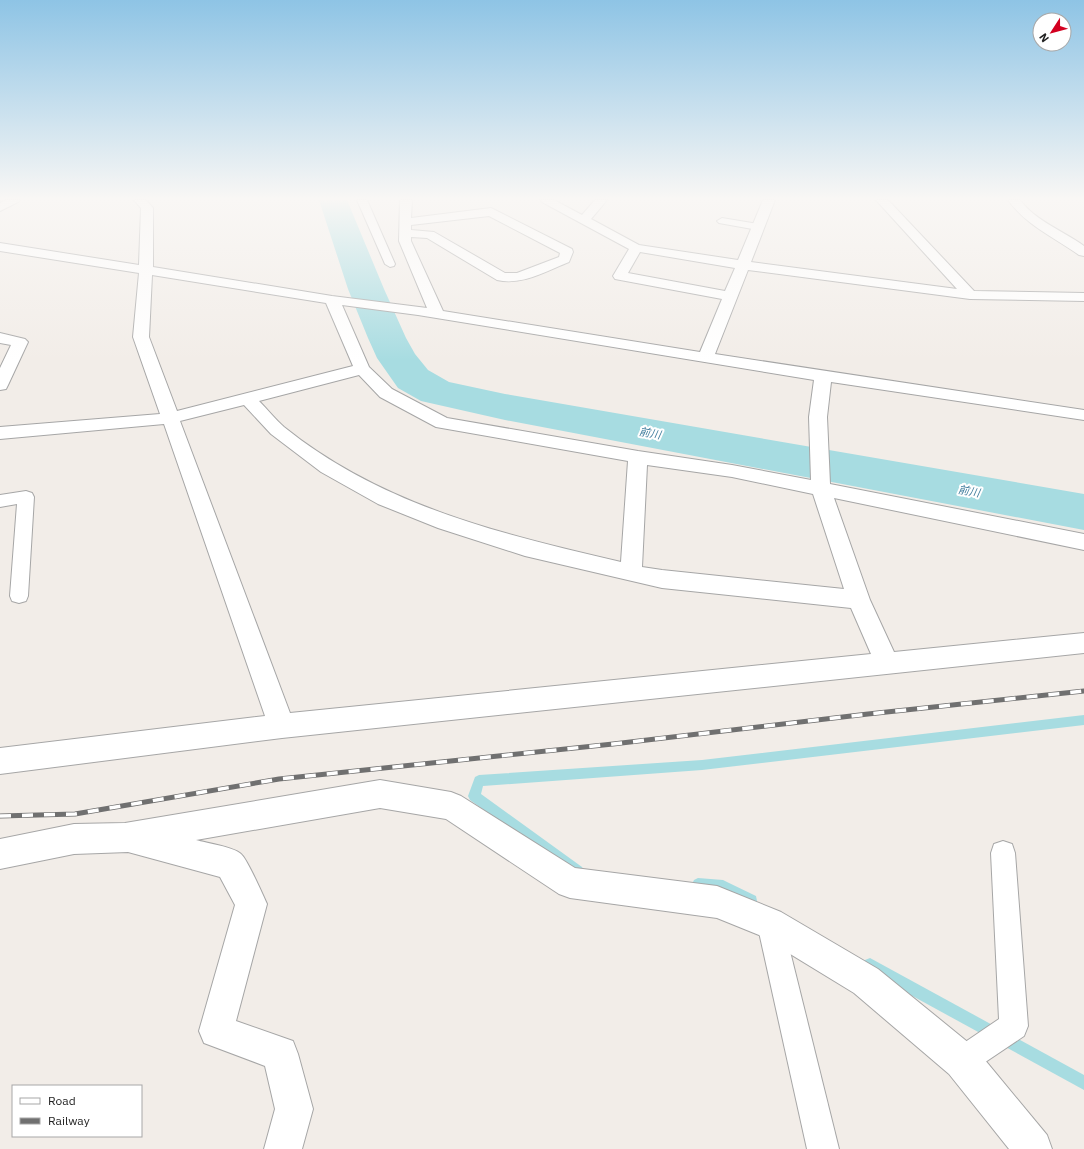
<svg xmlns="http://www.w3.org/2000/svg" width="1084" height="1149" font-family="'IBM Plex Sans','Noto Sans JP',sans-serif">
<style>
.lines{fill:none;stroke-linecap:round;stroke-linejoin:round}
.stream{fill:#a7dce1;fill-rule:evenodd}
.river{fill:#a7dce1;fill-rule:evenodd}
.service-casing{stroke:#a6a6a6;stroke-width:2}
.minor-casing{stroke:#a6a6a6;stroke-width:2}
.tertiary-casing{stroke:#a6a6a6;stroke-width:2}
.service{fill:#fff;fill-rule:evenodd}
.minor{fill:#fff;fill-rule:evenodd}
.tertiary{fill:#fff;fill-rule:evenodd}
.rail-casing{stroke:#707070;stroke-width:5}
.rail{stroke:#fff;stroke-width:3.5;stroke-dasharray:11;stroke-linecap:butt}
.labels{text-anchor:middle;stroke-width:4;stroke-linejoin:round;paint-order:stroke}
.far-water-label{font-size:11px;font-style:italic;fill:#417d9d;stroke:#fff}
</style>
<rect width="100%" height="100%" fill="#f2ede8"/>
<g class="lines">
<g class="stream">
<path d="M1084,715V725L702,770L483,786L481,794L582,867L584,871L582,875L578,877L470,800L468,796L475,777L479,775L702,760Z"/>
<path d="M698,878L723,880L727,882L756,896L757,901L756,906L751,907L722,892L698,890L694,888L692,884L694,880Z"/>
<path d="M870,958L1084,1075V1090L865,970L863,965L865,960Z"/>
</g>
<path class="river" d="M319,200H347L384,289L406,338L415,354L428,370L449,382L505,394L1084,494V530L505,420L421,401L398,388L377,358L368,338L348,289Z"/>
<g class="service-casing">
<g id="service">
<path d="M357,200H367L395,264L394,266L390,267L385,264Z"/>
<path d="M722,218L758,224L763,227L758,230L719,223L717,221Z"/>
<path d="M26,491L32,493L34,497L28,596L26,601L19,603L12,601L10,596L17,504L0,507V495Z"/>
<path d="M1003,841L1012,844L1015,853L1028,1026L1024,1036L972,1071L962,1076L952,1071L947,1061L952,1051L999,1019L991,853L994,844Z"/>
<path d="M770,910L779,914L783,923L839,1149H807L757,923L761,914Z"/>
</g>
</g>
<g class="minor-casing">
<g id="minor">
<path d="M6,200H20L18,202L0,211V203Z"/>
<path d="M134,200H146L153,208V267L332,296L427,308L399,241L400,200H412L411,218L491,208L495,210L572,249L573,252L569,262C546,271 522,286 497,280L427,238L411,237V241L443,311L700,352L722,299L615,279L613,276L629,249L542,202L540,200H554L582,215L595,200H607L591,219L639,245L738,260L763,200H775L751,262L957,289L876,200H888L974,291L1084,293V301L970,299L748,270L715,354L1084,410V420L831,382L827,417L830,484L1084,534V550L834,498L870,600L894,652L1084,633V653L282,738L0,774V748L265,716L164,424L0,439V427L160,414L133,337L139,273L0,251V243L139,265L141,208ZM489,216L560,253L559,257L517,273H505L434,232L411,230V225ZM640,252L735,268L725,291L628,273ZM152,275L326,303L353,366L177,411L149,337ZM342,305L418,315L814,380L809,417L811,480L732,465L638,451L447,418L392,389L369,367ZM359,375L380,397L436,427L628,461L621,562C501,534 382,506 284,427C275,419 267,409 259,401ZM244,405L271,434L321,472L378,504L438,528L525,556L662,588L851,608L871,654L290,713L180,421ZM647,465L732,477L813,494L844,589L662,570L642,567Z"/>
<path d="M0,333L25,339L28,342L8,385L6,389L0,390V368L11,345L0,343Z"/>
<path d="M380,780L451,792L461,796L575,868L717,886L781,912L878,969L975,1048L1047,1135L1052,1149H1009L949,1074L854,993L759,935L717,918L570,898L559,894L446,819L380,808L196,840C206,843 234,847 241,854C247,859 263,895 267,904L236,1021L293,1041L298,1054L313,1109L302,1149H264L275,1109L265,1066L204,1043L199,1031L235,905L220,877L128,852L74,854L0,869V839L74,824L125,823Z"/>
</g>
</g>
<g class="tertiary-casing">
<path id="tertiary" d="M1008,200H1020C1037,222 1062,230 1084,246V256L1079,255C1054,237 1027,226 1008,200Z"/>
</g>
<use href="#service" class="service"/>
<use href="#minor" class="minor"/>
<use href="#tertiary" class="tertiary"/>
<g class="rail-casing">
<path id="rail" d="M0,816L75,814L279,779L613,744L868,714L1084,691"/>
</g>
<use href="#rail" class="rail"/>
</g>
<linearGradient id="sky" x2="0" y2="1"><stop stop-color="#8ec4e5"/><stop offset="0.55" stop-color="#f9f7f5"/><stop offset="1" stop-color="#f9f7f5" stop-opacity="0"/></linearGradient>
<rect width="1084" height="361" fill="url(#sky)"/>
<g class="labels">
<g class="far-water-label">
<text transform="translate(650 433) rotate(10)" y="4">前川</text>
<text transform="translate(969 491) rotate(10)" y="4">前川</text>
</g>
</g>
<rect x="12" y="1085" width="130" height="52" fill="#ffffff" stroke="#a7a7a7"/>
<rect x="20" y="1098" width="20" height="6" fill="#ffffff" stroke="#a7a7a7"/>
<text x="48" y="1105" font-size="12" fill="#222222">Road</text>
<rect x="20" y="1118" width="20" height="6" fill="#707070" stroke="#a7a7a7"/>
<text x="48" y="1125" font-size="12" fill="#222222">Railway</text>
<g transform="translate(1052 32) rotate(234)"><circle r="19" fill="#ffffff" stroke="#a7a7a7"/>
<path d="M0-3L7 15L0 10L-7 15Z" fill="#d30020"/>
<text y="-6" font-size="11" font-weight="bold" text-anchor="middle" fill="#222222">N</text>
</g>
</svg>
